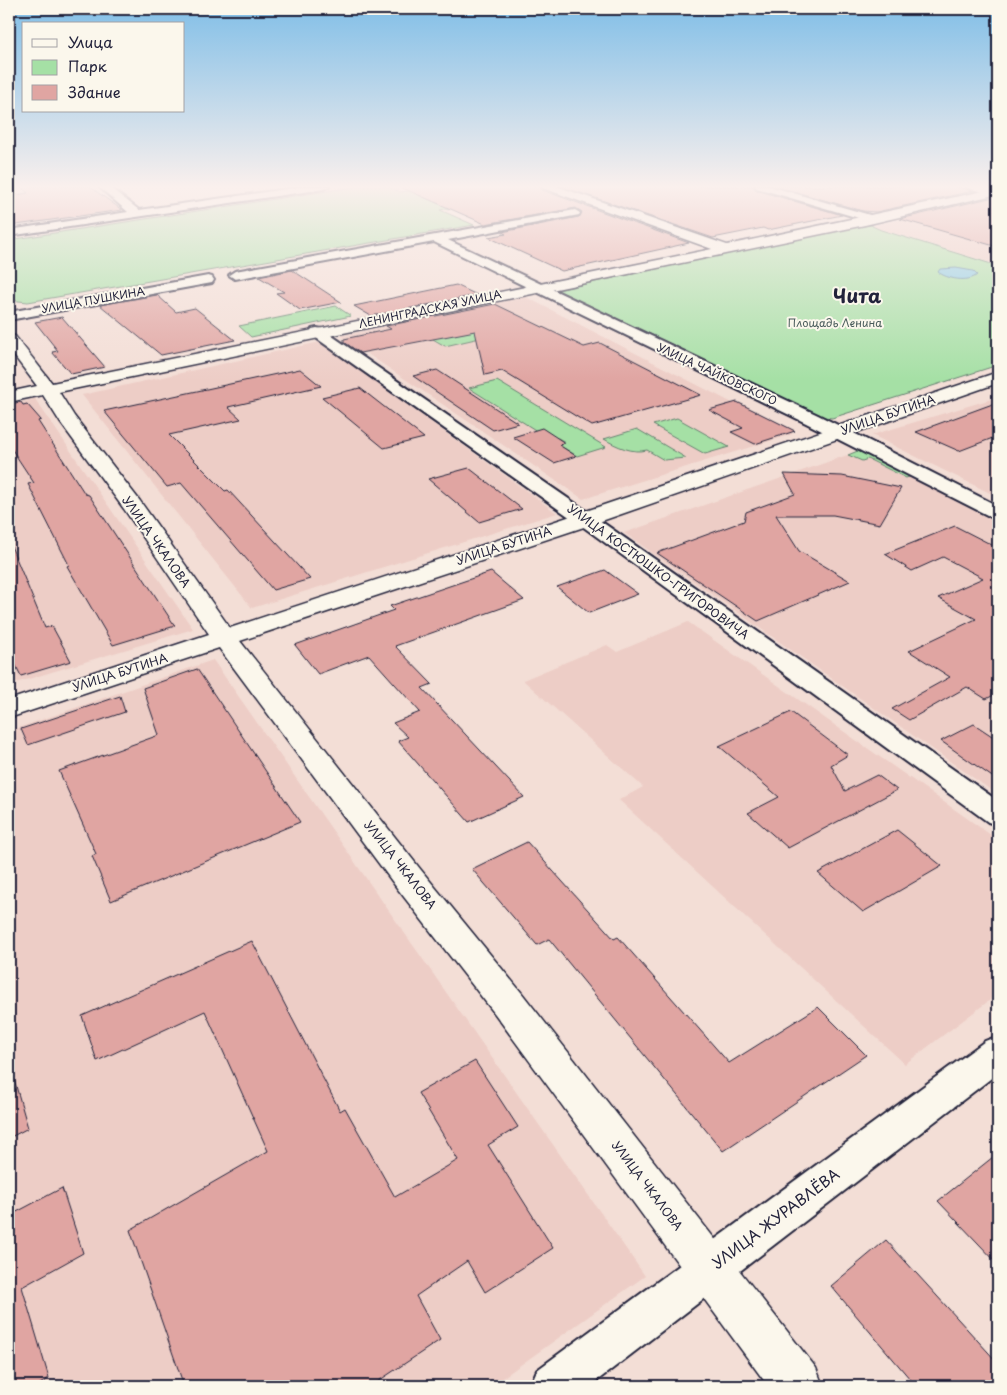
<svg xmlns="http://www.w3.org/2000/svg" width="1007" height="1395" font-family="'Playpen Sans',sans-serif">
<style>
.built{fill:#edcdc6}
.green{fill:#a5e0a5;stroke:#648170}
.water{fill:#85cce6;stroke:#5d88a2}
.building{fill:#e0a5a2;stroke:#22223b}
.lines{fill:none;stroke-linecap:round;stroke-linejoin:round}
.minor-casing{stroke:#22223b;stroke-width:4}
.major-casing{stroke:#22223b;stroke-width:3}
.minor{fill:#fbf7ec;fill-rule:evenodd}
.major{fill:#fbf7ec;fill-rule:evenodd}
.labels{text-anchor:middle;stroke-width:4;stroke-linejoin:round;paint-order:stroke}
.far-street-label{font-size:11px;fill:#22223b;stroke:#fbf7ec}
.far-park-label{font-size:11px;fill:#495b5b;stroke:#fbf7ec}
.street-label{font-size:12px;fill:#22223b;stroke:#fbf7ec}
.near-street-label{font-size:15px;fill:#22223b;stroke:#fbf7ec}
.far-town-label{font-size:19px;font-weight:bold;fill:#22223b;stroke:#fbf7ec}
</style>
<rect width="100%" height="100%" fill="#f3ded6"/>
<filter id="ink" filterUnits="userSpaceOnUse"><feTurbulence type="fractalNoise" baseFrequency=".02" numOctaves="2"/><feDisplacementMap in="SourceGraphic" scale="10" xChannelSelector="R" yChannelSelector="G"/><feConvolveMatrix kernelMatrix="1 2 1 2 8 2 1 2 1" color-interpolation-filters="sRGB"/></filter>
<g filter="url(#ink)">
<g class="built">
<path d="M998,197V265L871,226Z"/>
<path d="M526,297L793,434L583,499L341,336Z"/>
<path d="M320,342L557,513L252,608L82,395Z"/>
<path d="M998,397V497L872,435Z"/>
<path d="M35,399L193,629L9,685V405Z"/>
<path d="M859,451L998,523V795L624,533Z"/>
<path d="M688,622L998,840V994L905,1064L619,800L643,787L523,680L607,645L617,652Z"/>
<path d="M213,660L645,1276L491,1386H9V731Z"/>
</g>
<g class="green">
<path d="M360,186H386L400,192L447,186L489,202L440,210L474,225L28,302L9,300V240Z"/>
<path d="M860,225H872V226L881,230L998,266V365L832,418L824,417L558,290Z"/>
<path d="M336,306L351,316L251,337L239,326Z"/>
<path d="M473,324L493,335L445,346L426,335Z"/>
<path d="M497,381L606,447L577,456L559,445L565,442L558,438L551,440L469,388Z"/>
<path d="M677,418L729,447L705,454L653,425Z"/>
<path d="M637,429L686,458L664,460L647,450C633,454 616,446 604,439Z"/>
<path d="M860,450L912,476L906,478L868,459L862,461L848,455Z"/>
</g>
<path class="water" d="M956,268L973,271L977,275C968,283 947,279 938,272L940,269Z"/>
<g class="building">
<path d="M20,186H89L122,210L9,226V196L28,193Z"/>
<path d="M398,186H540L542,190L689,243L562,271L488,237L506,234L502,232L579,217L582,212L576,208L485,224Z"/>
<path d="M560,186H753L756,190L842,215L768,230L763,228L713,238Z"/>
<path d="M774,186H954L973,191L876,212L863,211Z"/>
<path d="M994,197L998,198V247L900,219Z"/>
<path d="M292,270L341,302L300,310L276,293L284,292L259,277Z"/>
<path d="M456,285L477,295L371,316L354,306Z"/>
<path d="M157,295L176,312L195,308L235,340L161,355L100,305Z"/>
<path d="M495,304L584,347L600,343L701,395L592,426L502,371L485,375L475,331L360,353L344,342V339L391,329L386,326Z"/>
<path d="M62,317L105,367L71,374L52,352L58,351L35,322Z"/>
<path d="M300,369L321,386L228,407L241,419L169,435L225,491L228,490L310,579L273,590L181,483L167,487L104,411Z"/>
<path d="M437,370L518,423L493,430L413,376Z"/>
<path d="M360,388L424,438L384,448L322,397Z"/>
<path d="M21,402L23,405L27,404L41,420L38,421L85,494L89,495L175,626L113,645L67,566L69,565L28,484L34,483L9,445V404Z"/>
<path d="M737,402L795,431L755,444L731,432L743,428L709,410Z"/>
<path d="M998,402V436L959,451L916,432Z"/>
<path d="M542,428L565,443L559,445L576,456L554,463L513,437Z"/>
<path d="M469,468L522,509L479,522L428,479Z"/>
<path d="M784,474L842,476L901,488L880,524L833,515H776L799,551L850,581L758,621L657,553L744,521L746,512L795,494Z"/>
<path d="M955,526L998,548V693L986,699L967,687L909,720L892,709L950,677L909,651L976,619L938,598L983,578L943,557L912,571L885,554Z"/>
<path d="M9,541L45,628L52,626L71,661L21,676L9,652Z"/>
<path d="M605,570L638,594L589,613L557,587Z"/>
<path d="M491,572L524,600L395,646L432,684L422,688L524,797L469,822L398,741L408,737L393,723L420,712L369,655L318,674L295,645L394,610L390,606Z"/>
<path d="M197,669L300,822L111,901L92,856L96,854L59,771L159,735L143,688Z"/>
<path d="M120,696L125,712L28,745L21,729Z"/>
<path d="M791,712L848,755L831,765L845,791L877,775L897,790L788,848L748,813L779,797L719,746Z"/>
<path d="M974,724L998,740V781L941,741Z"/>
<path d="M897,830L942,866L863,912L818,873Z"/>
<path d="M527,842L614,939L618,937L729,1063L818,1007L866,1055L723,1151L549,939L537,945L472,869Z"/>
<path d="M252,941L340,1111L345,1108L395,1197L458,1160L418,1093L475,1061L518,1127L488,1145L553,1248L485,1292L467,1261L416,1296L440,1340L371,1386H184L130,1230L268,1151L205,1011L97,1061L82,1016Z"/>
<path d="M14,1079L28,1128L9,1138V1080Z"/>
<path d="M998,1153V1264L938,1201Z"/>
<path d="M62,1188L83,1253L22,1287L49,1378L37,1386H9V1216Z"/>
<path d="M886,1240L998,1363V1386H916L831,1286Z"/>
</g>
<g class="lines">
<g class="minor-casing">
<g id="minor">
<path d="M98,186H108L139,210L307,186H329L324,189L9,236V230L128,212Z"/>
<path d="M755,186H769L877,217L878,219L873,222L869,221L757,188Z"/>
<path d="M966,186H981L998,190V196L968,188Z"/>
<path d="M575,210L580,213L579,215L448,240L818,415L998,506V519L991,517L806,423L434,242L235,279L229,275L235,271Z"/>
<path d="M208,276L212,277L214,280L212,283L9,320V312Z"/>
<path d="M317,328L322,329L592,515L998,801V825L988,822L578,523L312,335L310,332L312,329Z"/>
<path d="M998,1036V1073L590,1386H530L537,1370L985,1041Z"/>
</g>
</g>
<g class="major-casing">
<path id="major" d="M542,186H556L727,245L998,188V194L865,225L59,392L74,416L140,501L230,628L577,514L998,372V383L593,524L240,641L421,870L521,992L816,1368L823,1386H768L495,1014L397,888L219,648L9,718V700L209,634L124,509L60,422L43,395L9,402V392L37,386L9,349V334L15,336L52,383L712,249L543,188Z"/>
</g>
<use href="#minor" class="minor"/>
<use href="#major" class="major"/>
</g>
</g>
<linearGradient id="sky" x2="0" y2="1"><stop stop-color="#80bee7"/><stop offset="0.49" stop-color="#faf0ed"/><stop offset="1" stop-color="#faf0ed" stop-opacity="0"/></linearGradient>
<rect width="1007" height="381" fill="url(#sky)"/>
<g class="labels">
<g class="far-street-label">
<text transform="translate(93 300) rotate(-10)" y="4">УЛИЦА ПУШКИНА</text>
<text transform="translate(430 309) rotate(-12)" y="4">ЛЕНИНГРАДСКАЯ УЛИЦА</text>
<text transform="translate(717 374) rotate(25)" y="4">УЛИЦА ЧАЙКОВСКОГО</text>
</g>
<g class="far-park-label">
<text x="835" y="327">Площадь Ленина</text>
</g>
<g class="street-label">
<text transform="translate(888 415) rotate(-19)" y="4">УЛИЦА БУТИНА</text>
<text transform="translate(156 542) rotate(55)" y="4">УЛИЦА ЧКАЛОВА</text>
<text transform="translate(504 546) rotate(-18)" y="4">УЛИЦА БУТИНА</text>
<text transform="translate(658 572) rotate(36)" y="4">УЛИЦА КОСТЮШКО-ГРИГОРОВИЧА</text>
<text transform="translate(120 673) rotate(-18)" y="4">УЛИЦА БУТИНА</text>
<text transform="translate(400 865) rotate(52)" y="4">УЛИЦА ЧКАЛОВА</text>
<text transform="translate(647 1186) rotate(53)" y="4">УЛИЦА ЧКАЛОВА</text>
</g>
<g class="near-street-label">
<text transform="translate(776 1219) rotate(-37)" y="5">УЛИЦА ЖУРАВЛЁВА</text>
</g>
<g class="far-town-label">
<text x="857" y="303">Чита</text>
</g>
</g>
<rect width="1007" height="1395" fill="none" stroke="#fbf7ec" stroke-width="30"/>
<rect x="15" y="15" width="977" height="1365" fill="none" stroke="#22223b" stroke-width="2" filter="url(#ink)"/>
<rect x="22" y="22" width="162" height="90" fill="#fbf7ec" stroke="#a4a2a5"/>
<rect x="32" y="39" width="25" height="8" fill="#fbf7ec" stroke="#a4a2a5"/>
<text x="68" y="48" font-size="15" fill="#22223b">Улица</text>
<rect x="32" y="60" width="25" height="15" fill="#a5e0a5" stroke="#a4a2a5"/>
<text x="68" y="72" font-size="15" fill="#22223b">Парк</text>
<rect x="32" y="85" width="25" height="15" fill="#e0a5a2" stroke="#a4a2a5"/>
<text x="68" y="98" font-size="15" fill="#22223b">Здание</text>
</svg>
